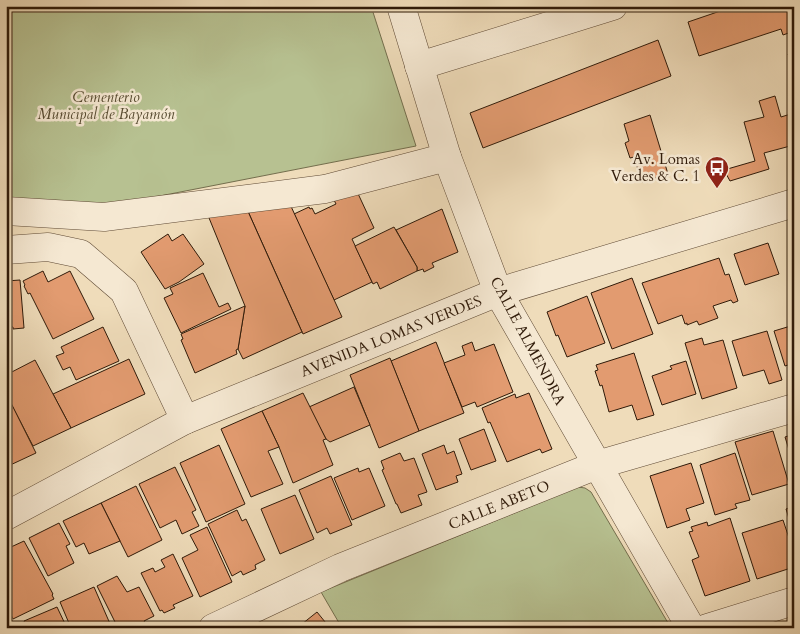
<svg xmlns="http://www.w3.org/2000/svg" width="800" height="634" font-family="Cardo,serif">
<style>
.green{fill:#b7c191;stroke:#736e4d}
.building{fill:#e29b70;stroke:#2f1a09}
.lines{fill:none;stroke-linecap:round;stroke-linejoin:round}
.minor-casing{stroke:#5f4a35;stroke-width:29}
.minor{stroke:#f5e8d2;stroke-width:28}
.labels{text-anchor:middle;stroke-width:5;stroke-linejoin:round;paint-order:stroke}
.park-label{font-size:15px;font-style:italic;fill:#584c32;stroke:#f5e8d2}
.poi-label{font-size:15px;fill:#2f1a09;stroke:#f5e8d2;text-anchor:end}
.street-label{font-size:15px;fill:#2f1a09;stroke:#f5e8d2}
</style>
<rect width="100%" height="100%" fill="#efdcba"/>
<filter id="stains"><feTurbulence type="fractalNoise" baseFrequency=".004" numOctaves="4"/><feColorMatrix values="0 0 0 0 .2 0 0 0 0 .09 0 0 0 0 .02 0 0 0 .5 -.17"/></filter>
<radialGradient id="worn" r=".72"><stop offset=".6" stop-color="#630" stop-opacity="0"/><stop offset="1" stop-color="#630" stop-opacity=".3"/></radialGradient>
<g class="green">
<path d="M6,6H371L416,146L6,226Z"/>
<path d="M578,487L585,488L591,492L671,628H342L321,592Z"/>
</g>
<g class="building">
<path d="M735,6H794V31L783,35L781,29L699,56L688,22Z"/>
<path d="M658,40L671,76L483,148L470,113Z"/>
<path d="M794,53V72L788,54Z"/>
<path d="M775,96L781,117L794,113V145L764,153L769,169L730,181L724,170L755,161L744,122L764,117L759,101Z"/>
<path d="M650,115L668,174L642,182L634,157L630,158L625,143L629,141L624,124Z"/>
<path d="M354,185L374,228L352,239L372,282L334,300L294,214L309,207L310,209L312,208L315,214L336,204L330,192Z"/>
<path d="M289,202L342,317L303,334L246,207Z"/>
<path d="M246,207L302,332L243,359L238,349L245,306L207,213Z"/>
<path d="M442,209L458,252L432,263L434,267L424,272L423,269L417,271V267L396,230Z"/>
<path d="M394,227L417,267V271L380,289L377,282L373,284L355,246Z"/>
<path d="M168,234L172,241L183,234L204,264L179,282L165,289L141,252Z"/>
<path d="M768,243L779,274L745,285L734,254Z"/>
<path d="M719,258L725,275L729,274L738,301L733,303L731,300L713,306L718,318L699,325L697,321L687,325V323L685,324L682,315L658,324L642,283Z"/>
<path d="M43,271L48,282L70,271L94,319L53,339L30,293L28,294L24,286L25,285L23,281Z"/>
<path d="M203,273L219,307L228,303L231,309L181,333L164,298L173,294L170,288Z"/>
<path d="M632,278L653,334L612,349L591,293Z"/>
<path d="M20,280L24,328L13,329V327H6V281Z"/>
<path d="M587,296L605,343L567,357L558,335L556,336L547,312Z"/>
<path d="M245,306L238,349L236,350L237,354L195,373L181,340L183,339L181,334Z"/>
<path d="M794,325V363L785,366L774,331Z"/>
<path d="M103,327L119,361L76,380L70,367L63,370L56,356L64,353L61,347Z"/>
<path d="M767,331L782,380L769,384L764,370L743,376L732,341Z"/>
<path d="M702,338L704,345L723,340L737,388L702,399L685,343Z"/>
<path d="M436,342L464,413L419,431L391,361Z"/>
<path d="M472,342L475,351L494,344L513,392L477,407L475,402L462,407L444,363L465,355L462,346Z"/>
<path d="M634,353L654,415L637,420L632,405L609,412L602,385L600,386L595,371L598,370L596,365Z"/>
<path d="M390,358L419,431L379,448L350,375Z"/>
<path d="M129,359L145,394L71,428L53,394Z"/>
<path d="M35,360L71,428L33,446L6,394V375Z"/>
<path d="M686,361L696,394L662,405L652,376L672,369L670,366Z"/>
<path d="M354,387L370,425L330,442L326,439L309,407Z"/>
<path d="M303,393L326,439L323,440L333,465L293,483L279,447L262,411Z"/>
<path d="M529,393L552,449L542,453L540,449L507,462L490,422L488,423L482,408L515,394L516,398Z"/>
<path d="M10,401L36,453L6,467V403Z"/>
<path d="M262,411L279,447L268,451L283,484L251,497L221,429Z"/>
<path d="M484,429L496,461L471,470L459,439Z"/>
<path d="M773,431L789,484L752,495L735,442Z"/>
<path d="M794,434V466L785,437Z"/>
<path d="M219,445L245,504L206,522L180,463Z"/>
<path d="M444,445L447,454L454,451L462,474L456,476L458,482L436,490L422,454Z"/>
<path d="M400,453L404,461L414,458L427,492L418,495L422,505L401,513L397,504H396L382,470L384,469L381,461Z"/>
<path d="M735,453L750,500L735,504L737,508L715,515L700,465Z"/>
<path d="M691,463L704,503L686,509L690,520L667,528L650,476Z"/>
<path d="M175,467L196,510L192,512L199,526L182,534L176,520L160,528L139,484Z"/>
<path d="M358,468L359,472L369,468L385,506L352,520L334,478Z"/>
<path d="M331,476L352,525L330,534L327,528L317,533L299,490Z"/>
<path d="M136,486L162,540L128,557L101,503Z"/>
<path d="M295,495L314,539L280,554L261,509Z"/>
<path d="M101,503L120,541L89,554L84,543L76,547L63,521Z"/>
<path d="M794,506V535L786,509Z"/>
<path d="M237,510L242,521L246,519L265,560L255,565L256,569L243,575L241,571L232,576L208,524Z"/>
<path d="M730,518L750,581L705,596L692,560L699,557L689,532L693,531L691,527L707,522L708,526Z"/>
<path d="M783,520L794,553V567L757,579L742,533Z"/>
<path d="M59,523L70,544L66,546L74,563L48,576L29,538Z"/>
<path d="M207,527L232,582L200,597L182,558L198,550L190,535Z"/>
<path d="M8,541L11,547L24,541L53,594L52,595L54,599L13,619L6,605V542Z"/>
<path d="M173,554L193,596L173,605L175,608L164,613L162,610L160,611L141,573L153,568L155,572L165,567L161,560Z"/>
<path d="M117,576L127,592L139,587L154,616L144,621L146,624L139,628H118L97,586Z"/>
<path d="M94,587L111,626L71,628L60,602Z"/>
<path d="M57,607L67,628H27L24,621Z"/>
<path d="M317,612L330,628H297Z"/>
</g>
<g class="lines">
<g class="minor-casing">
<g id="minor">
<path d="M401,6L447,157L498,292L691,628"/>
<path d="M419,66L613,6"/>
<path d="M6,211L104,217L325,189L447,157"/>
<path d="M6,250L48,247L81,254L124,291L185,420"/>
<path d="M6,516L185,420L498,292L794,203"/>
<path d="M213,628L340,568L597,465L794,408"/>
<path d="M707,628L794,601"/>
</g>
</g>
<use href="#minor" class="minor"/>
</g>
<defs>
<g id="bus-pin" transform="scale(1.25)"><path d="M0 17L-7.5 6A9.5 9.5 0 1 1 7.5 6Z" fill="#8f2418" stroke="#f5e8d2"/><path d="M-5-6H5V4H4V6H2V4H-2V6H-4V4H-5ZM-3.5-4V0h7V-4ZM-3.5 1.2v1.5H-2V1.2ZM2 1.2v1.5H3.5V1.2Z" fill="#fff"/></g>
</defs>
<g fill-rule="evenodd">
<use href="#bus-pin" x="717" y="168"/>
</g>
<g class="labels">
<g class="park-label">
<text x="106" y="102">Cementerio<tspan x="106" dy="17">Municipal de Bayamón</tspan></text>
</g>
<g class="poi-label">
<text x="700" y="164">Av. Lomas<tspan x="700" dy="17">Verdes &amp; C. 1</tspan></text>
</g>
<g class="street-label">
<text transform="translate(391 336) rotate(-22)" y="5">AVENIDA LOMAS VERDES</text>
<text transform="translate(528 341) rotate(62)" y="5">CALLE ALMENDRA</text>
<text transform="translate(499 505) rotate(-22)" y="5">CALLE ABETO</text>
</g>
</g>
<rect width="800" height="634" fill="none" stroke="#efdcba" stroke-width="25"/>
<rect x="8" y="8" width="785" height="619" fill="none" stroke="#2f1a09" stroke-width="2.5"/>
<rect x="12" y="12" width="775" height="609" fill="none" stroke="#2f1a09"/>
<rect width="100%" height="100%" filter="url(#stains)"/>
<rect width="100%" height="100%" fill="url(#worn)"/>
</svg>
